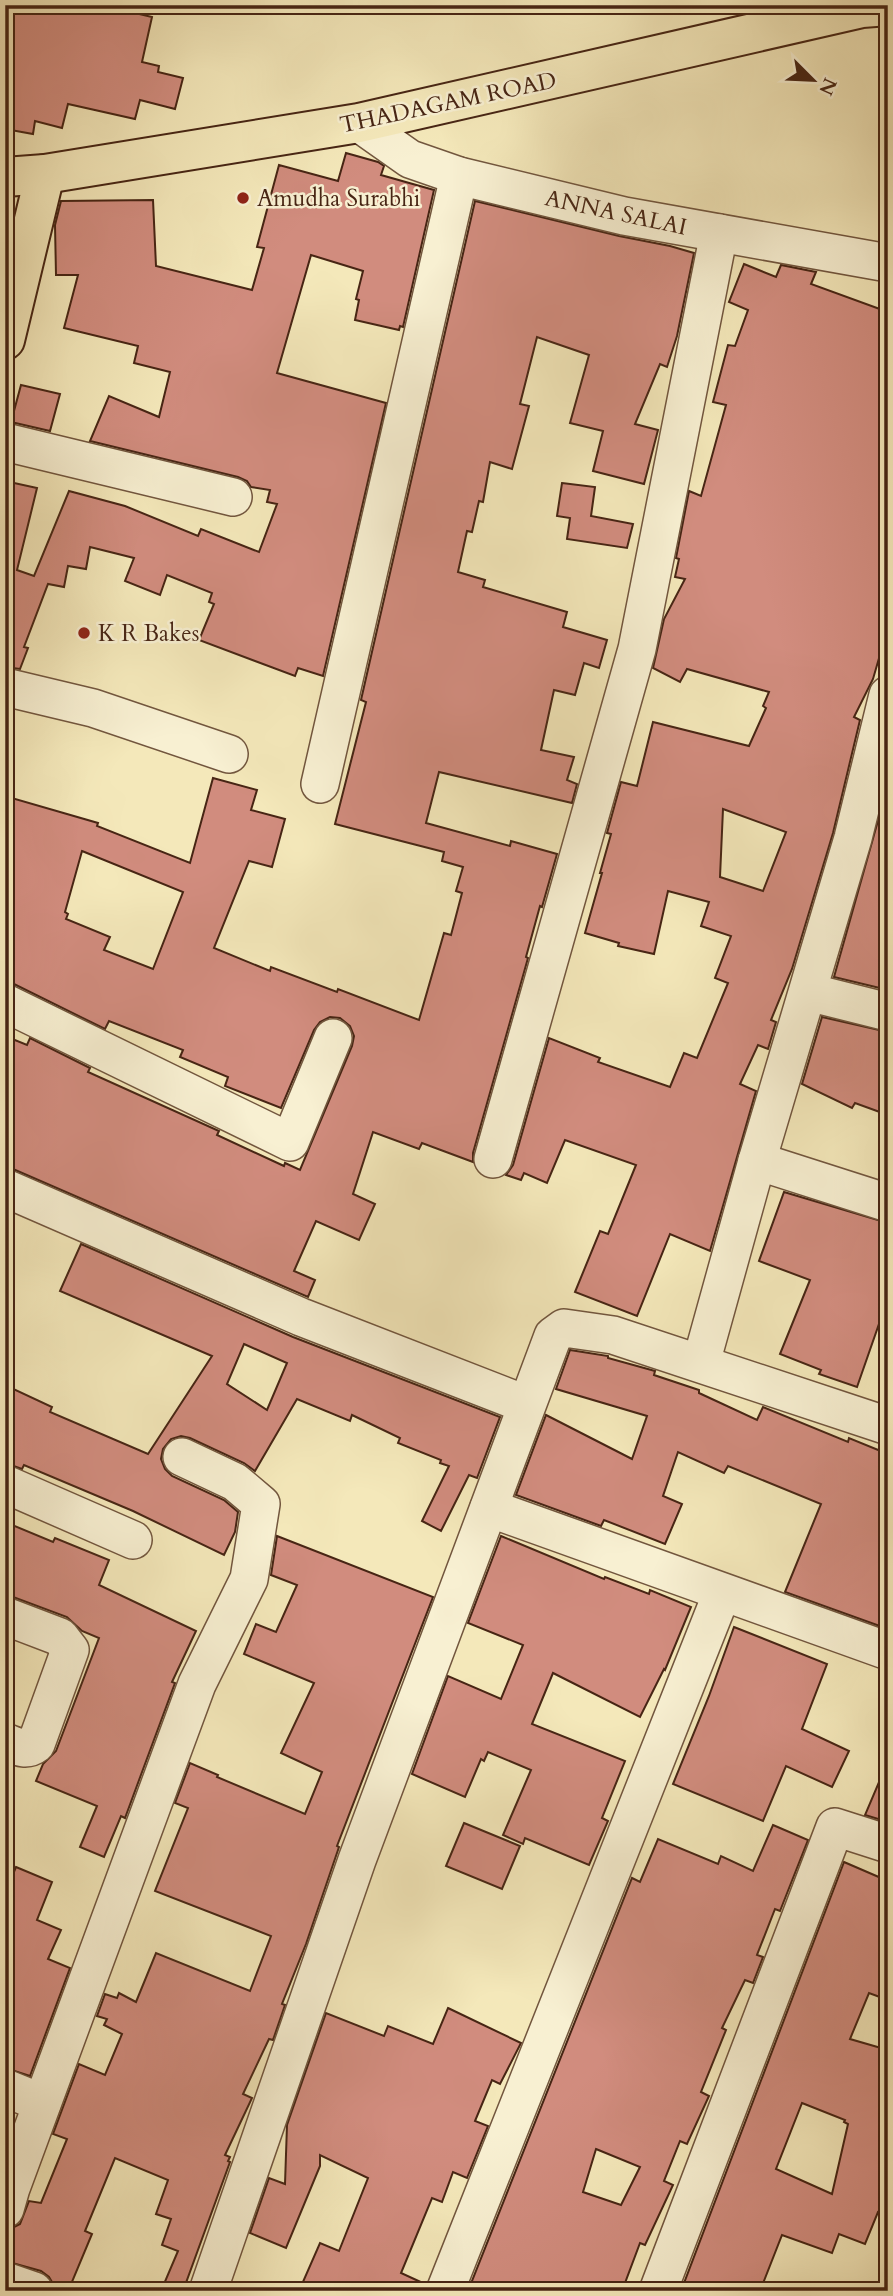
<svg xmlns="http://www.w3.org/2000/svg" width="893" height="2296" font-family="Cardo,serif">
<style>
.building{fill:#d18c7e;stroke:#472514;stroke-width:2;fill-rule:evenodd}
.lines{fill:none;stroke-linecap:round;stroke-linejoin:round}
.minor-casing{stroke:#72563e;stroke-width:40}
.major-casing{stroke:#472514;stroke-width:42}
.minor{stroke:#f8f0d2;stroke-width:37}
.major{stroke:#f4e8ba;stroke-width:38}
.poi-dot{fill:#8f2418;stroke:#f8f0d2;stroke-width:2.5}
.labels{text-anchor:middle;stroke-width:5;stroke-linejoin:round;paint-order:stroke}
.street-label{font-size:23px;fill:#472514;stroke:#f8f0d2}
.poi-label{font-size:23px;fill:#472514;stroke:#f8f0d2;text-anchor:start}
</style>
<rect width="100%" height="100%" fill="#f4e8ba"/>
<filter id="stains"><feTurbulence type="fractalNoise" baseFrequency=".00286" numOctaves="4"/><feColorMatrix values="0 0 0 0 .2 0 0 0 0 .09 0 0 0 0 .02 0 0 0 .5 -.17"/></filter>
<radialGradient id="worn" r=".72"><stop offset=".6" stop-color="#630" stop-opacity="0"/><stop offset="1" stop-color="#630" stop-opacity=".3"/></radialGradient>
<g class="building">
<path d="M5,5H101L152,17L142,62L159,66L158,72L183,78L175,109L140,100L135,119L68,104L62,128L35,121L33,134L5,129Z"/>
<path d="M346,153L378,162L384,166L381,175L434,190L403,327L400,326L399,330L355,320L359,300L356,299L363,271L311,255L277,373L386,403L323,676L298,668L295,676L199,640L214,604L209,602L212,593L167,575L160,595L125,581L134,558L90,547L86,569L68,566L64,587L48,584L24,647L28,648L20,669L5,667V481L37,488L17,570L34,576L69,491L125,506L198,536L201,529L259,552L277,504L267,502L270,490L251,487L247,481L238,477L90,441L109,396L159,417L170,372L134,363L138,346L64,328L78,275H56L55,225L61,201L153,200L156,266L252,290L264,248L257,247L279,165L338,181Z"/>
<path d="M475,201L619,236L670,246L694,253L677,336L667,367L660,364L635,424L658,430L644,484L593,471L603,431L570,423L589,355L537,337L520,404L529,406L512,469L490,462L483,502L479,501L472,532L467,531L458,572L485,580L483,587L567,612L563,627L607,640L599,668L584,663L575,695L554,690L541,750L574,757L567,780L577,784L572,803L439,772L426,823L510,846L511,841L557,854L542,907L540,906L526,957L528,958L473,1153V1162L422,1143L419,1149L373,1132L353,1194L375,1204L359,1240L316,1221L294,1271L315,1280L308,1297L13,1169L5,1167V1036L27,1045L30,1038L90,1068L88,1072L219,1131L217,1135L284,1166L285,1163L300,1170L352,1046L354,1036L350,1026L340,1018L330,1017L320,1022L314,1030L281,1108L225,1086L228,1077L180,1057L183,1050L109,1021L105,1029L14,984L5,982V796L98,823L97,826L190,863L213,778L257,790L251,810L285,819L272,867L249,861L214,948L270,971L271,967L337,992L338,989L419,1020L444,933L451,935L462,893L456,891L463,867L442,861L444,852L335,824L366,702L361,700ZM82,851L183,892L153,969L104,950L110,937L66,919L68,914L65,912Z"/>
<path d="M744,264L776,277L781,265L816,272L811,284L888,312V627L873,679L854,717L860,720L833,833L792,969L771,1020L776,1022L768,1049L758,1045L740,1084L756,1091L710,1251L670,1234L637,1316L575,1292L600,1231L608,1234L636,1165L565,1140L547,1183L524,1173L521,1180L506,1175L513,1165L549,1038L600,1058L598,1062L670,1087L684,1053L697,1058L728,983L715,978L731,936L701,926L709,902L668,891L654,954L618,946L619,943L585,933L602,873H600L611,834L607,833L621,782L637,786L653,722L749,746L766,708L763,706L769,692L687,669L680,682L653,668L664,619L685,579L675,577L679,559L676,558L689,491L701,496L726,405L713,402L728,345L735,346L748,310L729,302ZM723,809L786,832L763,891L720,877Z"/>
<path d="M21,385L60,394L50,431L11,422Z"/>
<path d="M562,483L595,487L591,516L633,524L627,548L567,539L570,518L557,516Z"/>
<path d="M881,810L888,812V990L834,977Z"/>
<path d="M822,1017L888,1032V1115L855,1103L852,1108L802,1084Z"/>
<path d="M784,1192L888,1223V1298L857,1387L819,1374L821,1370L780,1354L810,1280L759,1261Z"/>
<path d="M81,1244L293,1337L500,1417L477,1478L469,1475L441,1531L422,1521L449,1466L440,1463L441,1460L398,1443L400,1438L352,1415L350,1421L297,1399L255,1471L244,1463L190,1438L181,1436L171,1439L163,1449L161,1459L165,1469L172,1476L224,1500L238,1512L235,1532L224,1555L133,1511L24,1465L22,1469L5,1463V1385L52,1407L50,1412L148,1454L212,1356L60,1291ZM244,1344L287,1363L267,1410L227,1384Z"/>
<path d="M570,1350L608,1356V1358L655,1371L654,1375L699,1390V1393L757,1420L763,1407L848,1442L849,1438L888,1454V1576L881,1593L888,1597V1629L785,1592L821,1504L728,1466L724,1473L678,1452L663,1496L682,1504L665,1544L604,1520L601,1526L516,1495L546,1415L632,1459L647,1416L556,1389Z"/>
<path d="M5,1522L53,1542L55,1538L109,1560L99,1585L196,1631L172,1682L175,1683L125,1818L121,1816L104,1857L80,1847L97,1806L36,1781L43,1764L56,1751L99,1638L82,1631L67,1617L5,1594Z"/>
<path d="M277,1536L433,1597L337,1846L339,1847L306,1944L282,2004L285,2005L273,2040L269,2039L243,2094L252,2098L225,2155L230,2157L228,2161L230,2162L183,2291H161L178,2251L162,2245L171,2219L156,2214L168,2180L115,2158L85,2231L92,2234L69,2289L52,2282L49,2277L41,2271L5,2261V2254L10,2229L20,2224L29,2201L41,2203L67,2139L53,2134L79,2064L105,2075L122,2034L104,2025L107,2019L97,2016L105,1994L117,1998L119,1993L136,2002L156,1953L250,1991L271,1936L155,1891L188,1808L175,1803L190,1763L218,1775L217,1777L305,1814L322,1772L281,1753L314,1683L244,1654L256,1624L276,1632L297,1585L271,1575Z"/>
<path d="M501,1536L604,1579L605,1577L649,1594L650,1590L691,1607L665,1670L664,1669L640,1717L553,1673L532,1724L625,1761L602,1818L608,1821L589,1865L525,1838L523,1844L503,1835L531,1770L488,1752L484,1761L481,1759L465,1797L412,1774L448,1676L501,1699L523,1645L468,1623Z"/>
<path d="M734,1627L827,1664L802,1729L849,1751L832,1787L786,1766L763,1821L673,1784L709,1696Z"/>
<path d="M888,1761V1822L865,1815Z"/>
<path d="M464,1823L520,1846L502,1889L446,1866Z"/>
<path d="M773,1825L808,1840L780,1911L775,1909L757,1955L763,1957L753,1983L745,1980L722,2028L726,2030L701,2092L709,2096L687,2144L680,2141L664,2181L673,2185L645,2245L640,2243L622,2291H468L632,1878L640,1882L658,1839L718,1864L721,1856L753,1871ZM596,2149L640,2167L621,2205L583,2192Z"/>
<path d="M844,1862L888,1881V2000L869,1993L850,2039L888,2050V2202L885,2214L878,2212L865,2244L839,2234L832,2253L782,2235L760,2291H681ZM802,2103L845,2120L844,2122L848,2124L832,2194L776,2169Z"/>
<path d="M16,1867L52,1882L37,1920L61,1930L48,1959L70,1968L30,2076L5,2068V1893Z"/>
<path d="M448,2008L521,2043L500,2084L492,2080L475,2121L488,2126L467,2178L453,2172L442,2202L432,2198L401,2273L425,2284V2291H299L320,2243L339,2251L368,2178L320,2155V2166L286,2248L250,2233L269,2178L285,2184L287,2125L326,2013L384,2036L388,2026L433,2044Z"/>
</g>
<g class="lines">
<g class="minor-casing">
<g id="minor">
<path d="M359,123L410,159L459,176L624,216L888,263"/>
<path d="M5,442L233,497"/>
<path d="M5,687L93,708L229,754"/>
<path d="M320,784L459,176"/>
<path d="M808,992L888,1012"/>
<path d="M5,1003L290,1142L333,1038"/>
<path d="M493,1159L637,649L719,233"/>
<path d="M757,1161L888,1203"/>
<path d="M5,1188L301,1317L525,1404"/>
<path d="M701,1363L757,1161L853,838L888,695"/>
<path d="M5,1484L133,1540"/>
<path d="M489,1508L888,1651"/>
<path d="M5,1616L60,1637L70,1650L36,1744C26,1752 16,1746 5,1742"/>
<path d="M5,2088L42,2103"/>
<path d="M5,2209L11,2188L197,1684L249,1579L261,1504L235,1482L182,1457"/>
<path d="M5,2281L34,2291"/>
<path d="M208,2291L357,1860L553,1336L564,1328L613,1335L888,1426"/>
<path d="M445,2291L722,1593"/>
<path d="M658,2291L835,1827L888,1844"/>
</g>
</g>
<g class="major-casing">
<g id="major">
<path d="M5,177L45,174L359,123L862,8L888,6"/>
<path d="M5,340L45,174"/>
</g>
</g>
<use href="#minor" class="minor"/>
<use href="#major" class="major"/>
</g>
<g class="poi-dot">
<circle cx="243" cy="198" r="7"/>
<circle cx="84" cy="633" r="7"/>
</g>
<g class="labels">
<g class="street-label">
<text transform="translate(448 102) rotate(-12)" y="8">THADAGAM ROAD</text>
<text transform="translate(616 212) rotate(12)" y="8">ANNA SALAI</text>
</g>
<g class="poi-label">
<text x="257" y="206">Amudha Surabhi</text>
<text x="98" y="641">K R Bakes</text>
</g>
</g>
<rect width="893" height="2296" fill="none" stroke="#f4e8ba" stroke-width="28"/>
<rect x="7" y="7" width="879" height="2282" fill="none" stroke="#472514" stroke-width="3.5"/>
<rect x="14" y="14" width="865" height="2268" fill="none" stroke="#472514" stroke-width="2"/>
<g transform="translate(813 80) rotate(114)" stroke="#f8f0d2" stroke-width="5" paint-order="stroke">
<path d="M0-5L12 26L0 18L-12 26Z" fill="#472514"/>
<text y="-10" font-size="19" font-weight="bold" text-anchor="middle" fill="#472514">N</text>
</g>
<rect width="100%" height="100%" filter="url(#stains)"/>
<rect width="100%" height="100%" fill="url(#worn)"/>
</svg>
